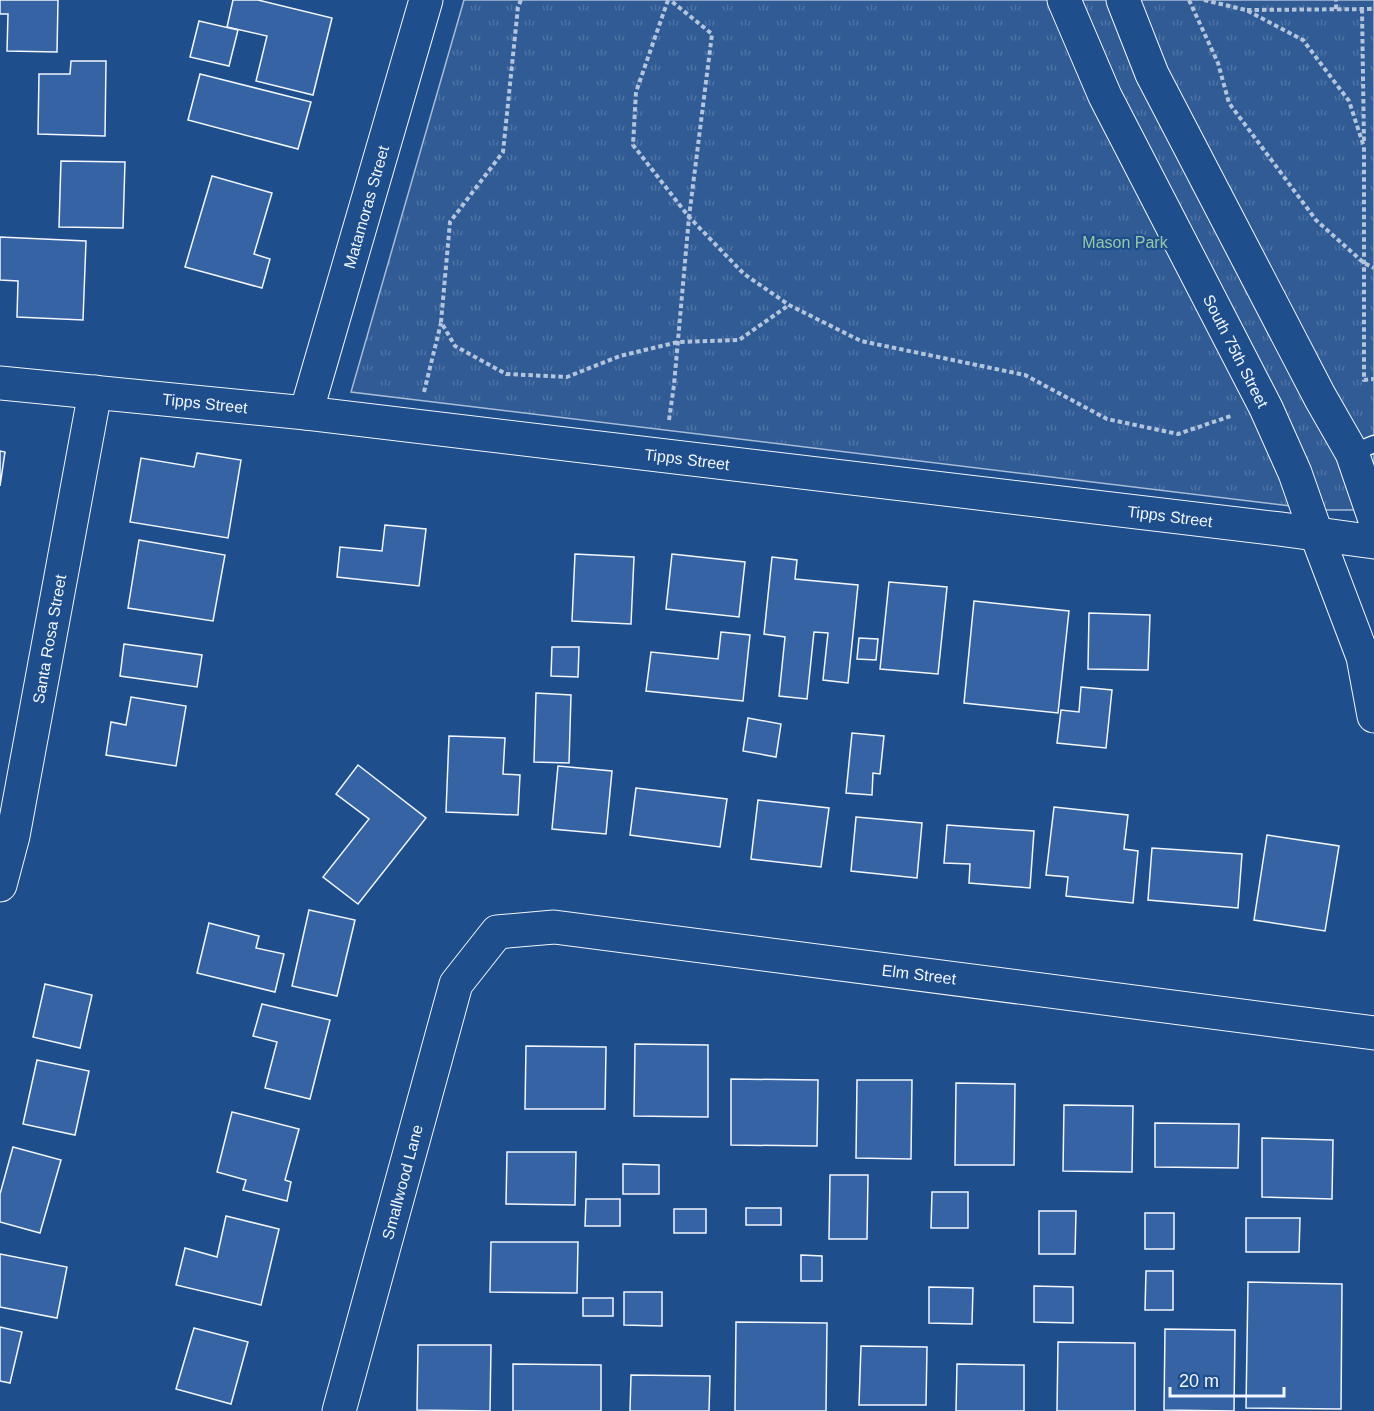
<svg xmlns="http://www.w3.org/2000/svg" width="1374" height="1411" font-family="Arial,sans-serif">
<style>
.grass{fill:url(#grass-tufts);stroke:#a8bbd7;stroke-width:1.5}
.building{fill:#3563a3;stroke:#f2f6ff;stroke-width:1.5}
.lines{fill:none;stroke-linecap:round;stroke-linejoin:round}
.lane-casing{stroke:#f2f6ff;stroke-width:19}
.street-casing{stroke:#f2f6ff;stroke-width:35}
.secondary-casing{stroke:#f2f6ff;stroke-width:35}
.path{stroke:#b3c4dc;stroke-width:4;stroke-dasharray:4.5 3;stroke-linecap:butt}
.lane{stroke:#1f4e8c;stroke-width:16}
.street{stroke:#1f4e8c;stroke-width:33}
.secondary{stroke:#1f4e8c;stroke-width:33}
.labels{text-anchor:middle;stroke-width:4.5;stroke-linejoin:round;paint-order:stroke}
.street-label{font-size:16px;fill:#f2f6ff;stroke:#1f4e8c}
.park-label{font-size:16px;fill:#97c8a6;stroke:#1f4e8c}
</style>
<defs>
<pattern id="grass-tufts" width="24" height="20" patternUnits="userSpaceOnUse" patternTransform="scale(1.5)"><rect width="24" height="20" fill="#305b95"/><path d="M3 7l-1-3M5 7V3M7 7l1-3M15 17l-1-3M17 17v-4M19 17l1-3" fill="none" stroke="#4e73a5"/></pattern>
</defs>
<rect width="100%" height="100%" fill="#1f4e8c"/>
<path class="grass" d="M464,0H1374V510H1324L351,392Z"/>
<g class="building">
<path d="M0,0H58L57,52L7,51L8,14H0Z"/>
<path d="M233,0H258L332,18L313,95L256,81L267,36L227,27Z"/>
<path d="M199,21L238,30L229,66L190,57Z"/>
<path d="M71,61H106L105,136L38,134L39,74H70Z"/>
<path d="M200,74L311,102L298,149L188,120Z"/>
<path d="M61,161L125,162L123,228L59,227Z"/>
<path d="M212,176L272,193L254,254L270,259L262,288L185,267Z"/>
<path d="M0,237L86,241L83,320L17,317L18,281L0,280Z"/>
<path d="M0,451L5,452L0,486Z"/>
<path d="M197,453L241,460L228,538L130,522L141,458L194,467Z"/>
<path d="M385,525L426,529L419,586L337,577L340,547L382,551Z"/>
<path d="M139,540L225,555L213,621L128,608Z"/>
<path d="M575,554L634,557L631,624L572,621Z"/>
<path d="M672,554L745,562L739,617L666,609Z"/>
<path d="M772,557L797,560L795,579L858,585L848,683L823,680L828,633L814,632L807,699L779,696L785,637L764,634Z"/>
<path d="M889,582L947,587L938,674L880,669Z"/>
<path d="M974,601L1069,611L1058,713L964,703Z"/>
<path d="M1089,613L1150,615L1148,670L1088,669Z"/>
<path d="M721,632L750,635L743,701L646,691L651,652L718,659Z"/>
<path d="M859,638L878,639L876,660L857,659Z"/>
<path d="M124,644L202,655L197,687L120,676Z"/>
<path d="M552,647H579L578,677L551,676Z"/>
<path d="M1081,687L1112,690L1106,748L1057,743L1061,710L1079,712Z"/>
<path d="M536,693L571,695L569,763L534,762Z"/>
<path d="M131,697L186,706L176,766L106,755L111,722L126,725Z"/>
<path d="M748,718L781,724L776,757L743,751Z"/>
<path d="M852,733L884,736L880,774L873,773L872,795L846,793Z"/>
<path d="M449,736L505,738L503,774L520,775L518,815L446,812Z"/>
<path d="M358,765L426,818L358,904L323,877L369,819L336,794Z"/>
<path d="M558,766L612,771L606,834L552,829Z"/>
<path d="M636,788L727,799L720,847L630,835Z"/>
<path d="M758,800L829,808L821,867L751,859Z"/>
<path d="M1054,807L1128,815L1124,849L1138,851L1133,903L1066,896L1068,877L1046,875Z"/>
<path d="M856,817L922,823L917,878L851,871Z"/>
<path d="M947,825L1034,831L1030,888L969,883L970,864L944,863Z"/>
<path d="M1267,835L1339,846L1325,931L1254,920Z"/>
<path d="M1152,848L1242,854L1238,908L1148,900Z"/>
<path d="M309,910L355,920L337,996L292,986Z"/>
<path d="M209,923L259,936L256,948L284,954L275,992L197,973Z"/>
<path d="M45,984L92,995L80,1048L33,1037Z"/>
<path d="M262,1004L330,1020L310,1099L265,1088L277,1042L253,1036Z"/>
<path d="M635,1044L708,1045V1117L634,1116Z"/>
<path d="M526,1046L606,1047L605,1109H525Z"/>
<path d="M37,1060L89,1071L75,1135L23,1124Z"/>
<path d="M731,1079L818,1080L817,1146L731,1145Z"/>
<path d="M857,1080H912L911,1159L856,1158Z"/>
<path d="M956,1083L1015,1084L1014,1165H955Z"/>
<path d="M1064,1105L1133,1106L1132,1172L1063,1171Z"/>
<path d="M232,1112L299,1129L285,1180L291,1182L287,1201L243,1190L246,1180L217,1172Z"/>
<path d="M1155,1123L1239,1124L1238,1168L1155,1167Z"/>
<path d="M1262,1138L1333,1140L1332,1199L1262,1197Z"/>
<path d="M13,1147L61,1160L40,1233L0,1222V1194Z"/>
<path d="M507,1152H576L575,1205L506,1204Z"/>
<path d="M623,1164L659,1165V1194H623Z"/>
<path d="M830,1175H868L867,1239H829Z"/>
<path d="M932,1192H968V1228H931Z"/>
<path d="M586,1199H620V1226H585Z"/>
<rect x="746" y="1208" width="35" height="17"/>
<rect x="674" y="1209" width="32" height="24"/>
<path d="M1039,1211H1076L1075,1254H1039Z"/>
<rect x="1145" y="1213" width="29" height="36"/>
<path d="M226,1216L279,1229L261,1305L176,1285L185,1248L217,1257Z"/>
<path d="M1246,1218H1300L1299,1252H1246Z"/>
<path d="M491,1242H578L577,1293L490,1292Z"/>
<path d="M0,1254L67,1267L57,1318L0,1307Z"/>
<path d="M801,1255L822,1256V1281H801Z"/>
<path d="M1146,1271H1173V1310H1145Z"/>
<path d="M1248,1282L1342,1284L1341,1409L1246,1408Z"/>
<path d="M1034,1286L1073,1287V1323L1034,1322Z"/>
<path d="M929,1287L973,1288L972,1324L929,1323Z"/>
<path d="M624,1292H662V1326L624,1325Z"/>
<rect x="583" y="1298" width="30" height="18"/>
<path d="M736,1322L827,1323L826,1411H735Z"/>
<path d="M0,1327L22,1332L10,1383L0,1381Z"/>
<path d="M194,1328L248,1342L231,1404L176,1389Z"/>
<path d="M1165,1329L1235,1330L1234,1411L1164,1410Z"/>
<path d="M1058,1342L1135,1343V1411H1057Z"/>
<path d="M418,1345H491L490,1411L417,1410Z"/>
<path d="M861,1346L927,1347L926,1405H859Z"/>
<path d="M513,1364L601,1365V1411H513Z"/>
<path d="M957,1364L1024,1365V1411H956Z"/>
<path d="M631,1375L710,1376L709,1411H630Z"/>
</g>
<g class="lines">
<g class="lane-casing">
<path id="lane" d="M1352,453L1374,444"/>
</g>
<g class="street-casing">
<g id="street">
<path d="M306,413L426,0"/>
<path d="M0,885L13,836L95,392"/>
<path d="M339,1411L456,984L497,932L554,927L1374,1033"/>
</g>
</g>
<g class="secondary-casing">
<g id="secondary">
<path d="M1064,0L1105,96L1266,408L1295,473L1316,533L1363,657L1374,716"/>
<path d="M1123,0L1152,74L1320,397L1352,453L1374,517"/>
<path d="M0,383L306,413L1280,529L1374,542"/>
</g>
</g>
<g class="path">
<path d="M521,0L518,7L503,152L450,222L441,322L455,346L506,374L567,377L620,356L678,342L739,340L789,305"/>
<path d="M668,0L636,92L633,145L689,217L744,274L789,305L861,341L1025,375L1107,419L1178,434L1231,416"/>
<path d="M1189,0L1218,63L1229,103L1316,220L1364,263L1374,268"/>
<path d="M1204,0L1246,10L1303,40L1349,101L1364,147V380L1374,379"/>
<path d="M1336,9V0"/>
<path d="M1362,9L1364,143"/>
<path d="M1247,10L1374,9"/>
<path d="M424,392L441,323"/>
<path d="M669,420L674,385L689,217L712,34L670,0"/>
</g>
<use href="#lane" class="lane"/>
<use href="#street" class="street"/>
<use href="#secondary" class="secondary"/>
</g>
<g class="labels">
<g class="street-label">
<text transform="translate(366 207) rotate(-74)" y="6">Matamoras Street</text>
<text transform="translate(1236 351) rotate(63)" y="6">South 75th Street</text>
<text transform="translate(205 403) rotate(6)" y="6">Tipps Street</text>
<text transform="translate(687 459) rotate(7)" y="6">Tipps Street</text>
<text transform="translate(1170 516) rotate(7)" y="6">Tipps Street</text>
<text transform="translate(49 639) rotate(-80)" y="6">Santa Rosa Street</text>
<text transform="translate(919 974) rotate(7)" y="6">Elm Street</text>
<text transform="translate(402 1182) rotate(-75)" y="6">Smallwood Lane</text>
</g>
<g class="park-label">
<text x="1125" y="248">Mason Park</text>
</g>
</g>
<path d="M1170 1387v9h114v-9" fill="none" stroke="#f2f6ff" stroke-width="3"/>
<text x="1179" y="1387" font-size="18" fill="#f2f6ff" stroke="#1f4e8c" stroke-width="4.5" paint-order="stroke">20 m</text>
</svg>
